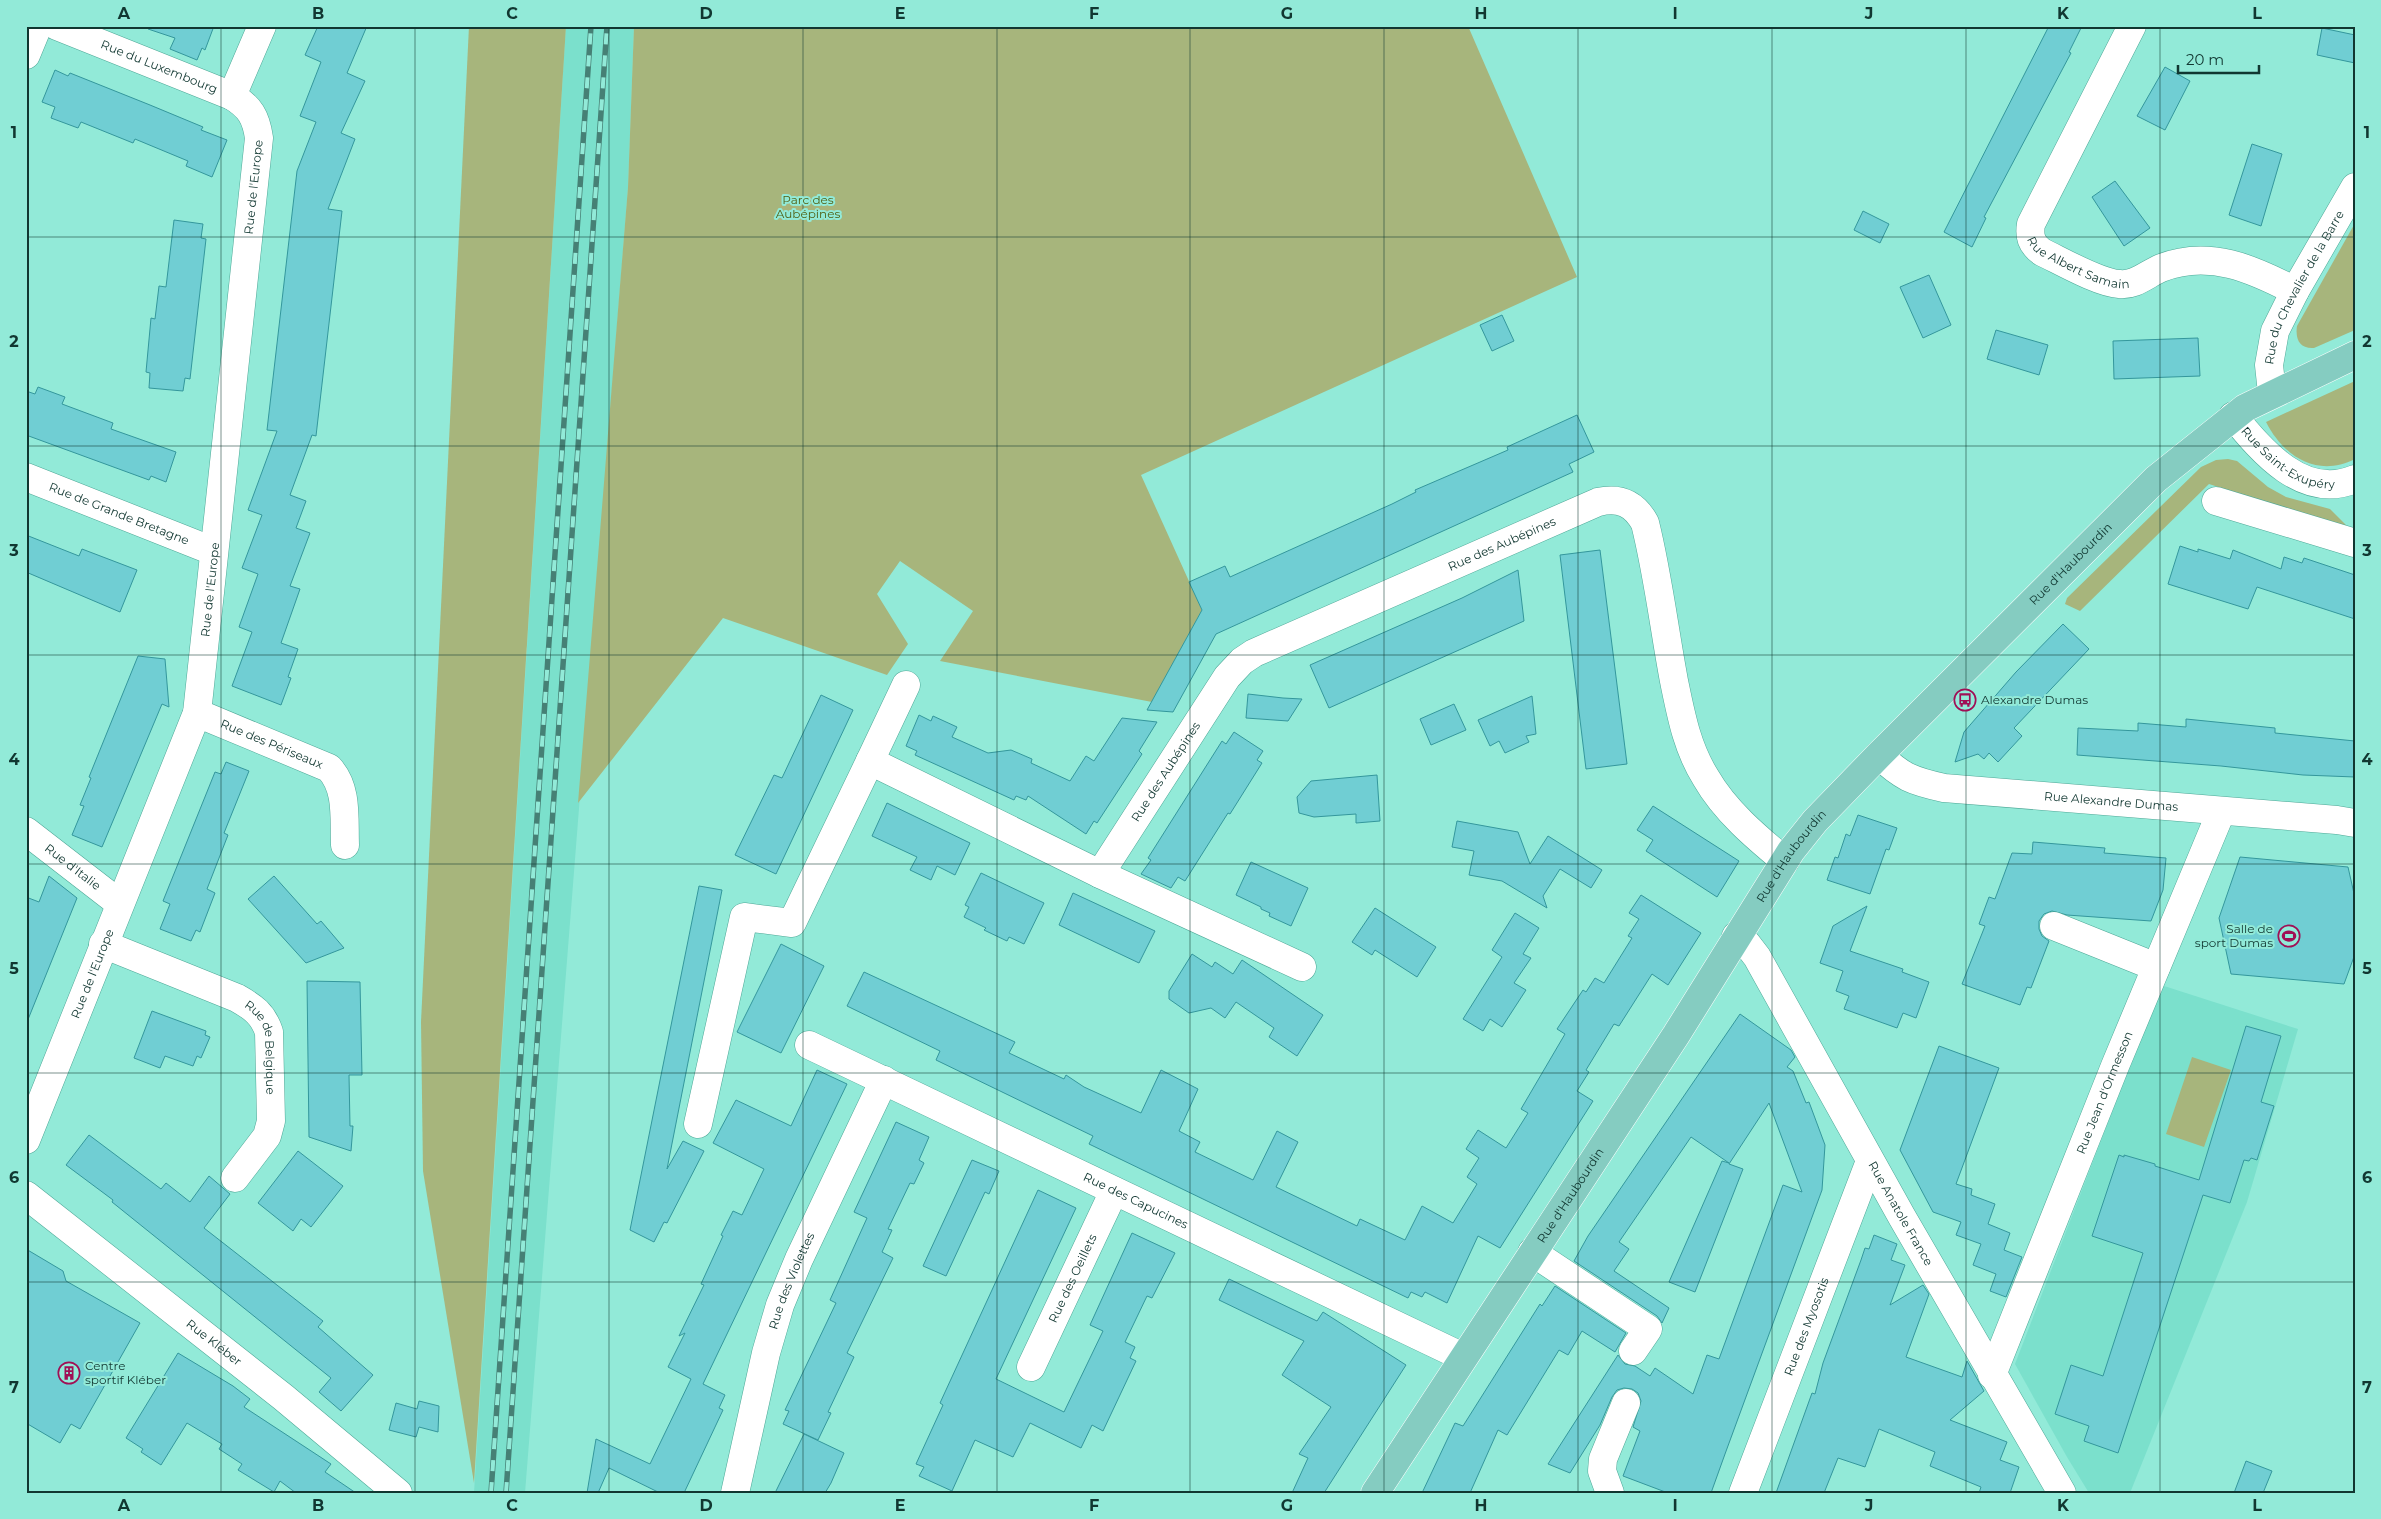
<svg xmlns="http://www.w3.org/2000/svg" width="2381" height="1519" font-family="Montserrat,sans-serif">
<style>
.built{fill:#7be0cc}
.green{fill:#a7b57c}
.building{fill:#70ced3;stroke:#34979c}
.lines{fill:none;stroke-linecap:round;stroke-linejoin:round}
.minor-casing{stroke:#4ea897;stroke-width:29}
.major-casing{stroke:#fff;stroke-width:29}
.minor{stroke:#fff;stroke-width:28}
.major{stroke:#85ccc1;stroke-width:28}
.rail-casing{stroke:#468075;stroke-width:5.5}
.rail{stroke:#92ead8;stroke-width:4;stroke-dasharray:11;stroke-linecap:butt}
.grid{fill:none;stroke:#113731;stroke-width:1;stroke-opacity:0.55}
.labels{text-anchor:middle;stroke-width:4;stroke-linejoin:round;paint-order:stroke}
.street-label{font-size:12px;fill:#113731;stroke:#92ead8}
.park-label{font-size:12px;fill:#515f13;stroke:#92ead8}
.poi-label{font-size:12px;fill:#113731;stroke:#92ead8;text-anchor:start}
.neatline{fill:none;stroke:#113731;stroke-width:2}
.grid-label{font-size:16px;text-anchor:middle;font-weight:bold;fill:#113731}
</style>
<rect width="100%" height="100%" fill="#92ead8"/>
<g class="built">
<path d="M566,26H634L628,187L525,1493H474Z"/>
<path d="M2161,985L2298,1029L2247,1202L2130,1493H2089L2067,1457L2015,1364Z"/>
</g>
<g class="green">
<path d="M469,26H566L474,1483L423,1171L421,1022Z"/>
<path d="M634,26H1468L1577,277L1141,475L1202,610L1152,702L940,661L973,611L900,561L877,594L908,644L887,675L723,618L578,803L628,187Z"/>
<path d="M2355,223V330L2314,348C2300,349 2295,340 2297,326Z"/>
<path d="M2355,381V459C2317,478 2284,457 2266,422Z"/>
<path d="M2228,459L2237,461L2268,487L2286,497L2330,509L2346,525L2345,528L2209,484L2080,611L2065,604L2067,598L2201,467L2216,460Z"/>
<path d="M2192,1057L2231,1070L2204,1147L2166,1134Z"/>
</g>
<g class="building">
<path d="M149,26H214L205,50L202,48L197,60L170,49L175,38L148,29Z"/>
<path d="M318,26H367L347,73L365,81L341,133L355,139L328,209L342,211L316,436L312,435L290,495L306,501L296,528L310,533L290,586L300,589L281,643L298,649L288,677L291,678L281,705L232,686L252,632L239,627L258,574L242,568L262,515L248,510L277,431L267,430L297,171L316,122L300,116L321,62L305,55Z"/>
<path d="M2049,26H2082L2069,52L2071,53L1984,217L1986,218L1972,247L1944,232Z"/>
<path d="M2322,28L2355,35V63L2317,55Z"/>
<path d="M2165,67L2190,81L2165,130L2137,116Z"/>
<path d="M55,70L68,76L70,73L150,105L203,127L201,130L227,140L212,177L186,166L188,161L135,139L133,143L81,122L78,128L51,118L55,107L42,102Z"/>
<path d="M2252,144L2282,154L2261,226L2229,215Z"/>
<path d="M2115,181L2150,228L2124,246L2092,197Z"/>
<path d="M1863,211L1889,224L1880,243L1854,230Z"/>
<path d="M174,220L203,224L201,238L206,239L190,379L185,378L183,391L149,388L150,373L146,372L151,318L155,319L159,286L166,287Z"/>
<path d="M1929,275L1951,325L1923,338L1900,287Z"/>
<path d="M1502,315L1514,341L1492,351L1480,325Z"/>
<path d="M1996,330L2048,345L2039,375L1987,359Z"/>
<path d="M2198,338L2200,376L2114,379L2113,341Z"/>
<path d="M38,387L65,397L62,404L113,423L111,429L176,452L166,482L151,476L149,480L26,435V391L35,394Z"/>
<path d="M1577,415L1594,452L1569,464L1573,472L1216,634L1173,712L1147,710L1202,610L1189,582L1225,566L1230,577L1392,504L1416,492L1415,490L1508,450L1507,447Z"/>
<path d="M26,535L79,556L82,549L137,570L120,612L26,572Z"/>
<path d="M2180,546L2198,552V549L2230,559L2233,550L2281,569L2284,557L2302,563L2304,558L2355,575V619L2257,587L2248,609L2168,584Z"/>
<path d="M1600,550L1627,764L1586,769L1560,555Z"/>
<path d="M1518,570L1524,621L1329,708L1310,665L1462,598Z"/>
<path d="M2063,624L2089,649L2014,728L2022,736L1998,762L1989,753L1984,759L1978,754L1955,762L1964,732L2016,672Z"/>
<path d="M138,656L165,659L169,707L162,704L102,847L72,835L84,806L80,805L91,778L89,777Z"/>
<path d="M1248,694L1283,698L1302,699L1288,721L1246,718Z"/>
<path d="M821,695L853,710L776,874L735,855L774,775L782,778Z"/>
<path d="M1532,696L1536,734L1526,736L1529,742L1505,753L1499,741L1490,746L1478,720Z"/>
<path d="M1454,704L1466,730L1431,745L1420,719Z"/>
<path d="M919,715L931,721L933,716L957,727L952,737L988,753L1011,750L1032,759L1031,763L1070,781L1086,756L1094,761L1122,718L1157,722L1139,751L1142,754L1097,823L1094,821L1086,834L1028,796L1026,800L1016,796L1014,800L915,755L917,751L906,746Z"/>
<path d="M2186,719L2275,728V733L2355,741V777L2303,775L2221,766L2077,755L2078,728L2138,731V723L2186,727Z"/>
<path d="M1234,732L1263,751L1257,760L1262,763L1230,814L1228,813L1185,881L1178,877L1171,888L1141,874L1151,860L1148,858L1222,741L1226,744Z"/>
<path d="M226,762L249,771L224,833L228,835L207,889L215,893L200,932L196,930L191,941L160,929L170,904L163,901L215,772L221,774Z"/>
<path d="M1377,775L1380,821L1356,823V814L1314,817L1299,813L1297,797L1311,781Z"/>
<path d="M887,803L970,843L955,875L937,866L931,880L910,870L917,857L872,836Z"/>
<path d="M1653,806L1739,861L1717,897L1646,851L1653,840L1637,830Z"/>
<path d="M1858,815L1897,828L1889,850L1886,849L1870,894L1827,880L1835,857L1838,858L1846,834L1850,836Z"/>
<path d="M1457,821L1518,832L1530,864L1548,836L1602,870L1591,888L1560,869L1543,896L1547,908L1502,881L1469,875L1474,851L1452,847Z"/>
<path d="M2033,842L2105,848L2104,853L2166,858L2163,890L2151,921L2067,915L2052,911L2044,914L2039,921V929L2042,936L2049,941L2031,988L2027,987L2020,1005L1962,984L1985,926L1979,924L1989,897L1995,899L2012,853L2032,854Z"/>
<path d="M2240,857L2348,867L2355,898V954L2344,984L2231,974L2219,918Z"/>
<path d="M1251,862L1308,888L1291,926L1269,916L1270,913L1261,909V907L1236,895Z"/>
<path d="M981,873L1044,903L1024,944L1009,937L1007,941L984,930L986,928L964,917L969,907L965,905Z"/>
<path d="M49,876L77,898L27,1022L26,897L39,902Z"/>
<path d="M274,876L317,924L321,921L344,948L306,963L248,899Z"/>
<path d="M699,886L722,890L667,1169L683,1141L704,1151L667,1223L664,1222L654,1242L630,1230Z"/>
<path d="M1073,893L1155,931L1139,963L1059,925Z"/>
<path d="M1641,895L1701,933L1668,985L1652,974L1619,1026L1614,1024L1586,1070L1589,1072L1577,1091L1593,1101L1500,1248L1478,1236L1447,1303L1425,1292L1422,1297L1411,1292L1408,1298L1089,1144L1093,1136L936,1060L940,1051L847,1006L864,972L1015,1042L1009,1053L1064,1079L1066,1075L1084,1087L1141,1113L1161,1070L1198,1089L1179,1131L1200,1142L1195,1152L1253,1180L1277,1131L1298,1142L1276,1187L1357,1226L1360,1219L1405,1240L1422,1206L1453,1223L1477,1184L1467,1177L1479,1158L1466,1149L1478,1130L1506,1148L1528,1113L1521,1109L1565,1034L1557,1029L1583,990L1586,992L1595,978L1604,983L1632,938L1628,936L1639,919L1629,913Z"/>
<path d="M1867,906L1850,951L1903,969L1902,972L1929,982L1916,1018L1903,1013L1897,1028L1844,1009L1849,996L1836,991L1843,971L1820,963L1833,926Z"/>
<path d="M1375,908L1436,947L1417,977L1375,950L1372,955L1352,942Z"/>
<path d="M1515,913L1539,928L1523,954L1531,958L1514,983L1526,990L1502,1027L1490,1019L1483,1031L1463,1019L1502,957L1492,950Z"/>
<path d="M781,944L824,966L781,1053L737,1032Z"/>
<path d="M1192,954L1212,967L1215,962L1233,974L1242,960L1323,1015L1297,1056L1269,1037L1274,1028L1236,1002L1225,1018L1211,1008L1189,1013L1169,999V991Z"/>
<path d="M307,981L360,982L362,1075H349L350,1126H353L351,1151L309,1137Z"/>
<path d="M152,1011L206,1031L205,1035L210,1037L201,1058L197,1056L193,1066L165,1056L160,1068L134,1058Z"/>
<path d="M1740,1014L1791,1050L1795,1057L1787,1067L1793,1071L1806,1103L1809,1102L1825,1145L1822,1190L1725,1454L1711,1493H1668L1623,1476L1640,1431L1633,1427L1641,1401L1638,1393L1632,1389L1624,1388L1617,1390L1612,1397L1600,1425L1570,1473L1548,1464L1618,1355L1625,1364L1635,1366L1650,1376L1655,1368L1693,1394L1707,1355L1719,1359L1783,1185L1802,1192L1769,1103L1729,1164L1743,1169L1695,1292L1669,1282L1722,1161L1729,1163L1691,1137L1619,1242L1629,1249L1614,1271L1669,1308L1662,1323L1657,1316L1574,1261L1588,1236Z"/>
<path d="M2246,1026L2281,1036L2261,1102L2274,1106L2257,1160L2251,1158L2249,1161L2244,1160L2230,1203L2203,1195L2118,1453L2084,1441L2089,1426L2055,1414L2071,1365L2103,1376L2143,1253L2092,1236L2119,1155L2124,1157V1155L2155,1164V1166L2199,1180Z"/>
<path d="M1939,1046L1999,1068L1956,1184L1972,1189L1971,1195L1995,1204L1988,1224L2010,1233L2004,1250L2022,1257L2006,1297L1990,1291L1996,1274L1973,1265L1981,1244L1956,1235L1961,1222L1933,1212L1900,1150Z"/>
<path d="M817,1070L847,1084L703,1384L725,1395L719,1408L723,1410L684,1493H660L609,1468L598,1493H587L596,1439L650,1464L691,1379L668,1367L685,1333L679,1336L704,1285L701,1284L723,1236L721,1235L733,1211L742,1215L764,1169L713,1143L736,1100L791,1126Z"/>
<path d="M896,1122L929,1137L919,1160L924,1163L914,1184L910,1183L888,1229L892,1230L882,1252L893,1258L847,1353L854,1357L828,1412L831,1413L818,1440L783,1424L789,1411L785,1410L836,1303L830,1300L867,1218L854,1212Z"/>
<path d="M89,1135L161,1189L166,1183L190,1202L209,1176L230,1194L204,1228L323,1321L318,1327L373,1375L341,1411L319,1392L331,1378L112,1202L113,1200L66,1165Z"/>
<path d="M298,1151L343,1186L311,1227L301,1219L293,1231L258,1203Z"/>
<path d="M972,1160L999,1171L989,1194L985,1192L946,1276L923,1266Z"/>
<path d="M1038,1190L1076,1208L996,1379L1064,1412L1103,1331L1090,1325L1132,1233L1175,1253L1152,1298L1147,1296L1125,1342L1135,1347L1130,1358L1136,1361L1103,1431L1092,1425L1081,1448L1030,1423L1013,1457L975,1440L952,1491L919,1476L924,1467L916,1464L943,1405L940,1403Z"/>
<path d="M1874,1235L1897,1244L1891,1260L1905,1265L1890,1305L1923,1285L1929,1294L1906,1357L1962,1377L1967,1361L1984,1391L1950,1420L2007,1442L2000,1460L2019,1467L2010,1493H1979L1981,1487L1930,1466L1935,1452L1879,1429L1865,1467L1838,1458L1824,1493H1776L1812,1393L1815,1394L1823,1363L1861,1260L1865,1248L1869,1249Z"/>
<path d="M26,1249L63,1271L66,1281L140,1323L80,1429L71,1424L60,1443L26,1423Z"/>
<path d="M1229,1279L1317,1321L1323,1312L1406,1365L1324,1493H1292L1308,1458L1299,1454L1331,1407L1282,1375L1304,1341L1219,1300Z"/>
<path d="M1555,1286L1626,1333L1615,1352L1582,1331L1568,1355L1559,1350L1507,1435L1498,1430L1470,1493H1422L1455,1423L1463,1426L1540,1304L1542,1306Z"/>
<path d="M178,1353L233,1386L250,1399L244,1407L331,1464L325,1472L356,1493H296L280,1481L274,1492L238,1470L242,1464L219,1449L222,1444L187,1423L161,1465L141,1452L143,1449L126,1438Z"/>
<path d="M419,1401L439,1406L438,1432L419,1427L416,1437L389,1430L396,1403L417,1409Z"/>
<path d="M804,1434L844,1453L831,1483L825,1493H775Z"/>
<path d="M2246,1461L2272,1471L2263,1493H2234Z"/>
</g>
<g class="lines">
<g class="minor-casing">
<g id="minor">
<path id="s1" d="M57,26L232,96"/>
<path id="s2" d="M2132,26L2031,224C2029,236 2031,244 2042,252C2061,261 2099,283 2119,284C2135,286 2147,274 2161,268C2209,249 2253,269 2295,291"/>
<path d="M26,55L38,26"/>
<path id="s3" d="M2272,393L2269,365L2275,331L2295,291L2355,187"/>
<path id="s4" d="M2233,416C2262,451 2303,501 2355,479"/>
<path id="s5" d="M26,477L213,551"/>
<path d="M2216,501L2355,543"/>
<path id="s6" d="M197,713L329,768C348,788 344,818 345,845"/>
<path id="s7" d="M1879,755C1902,777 1912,781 1944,788L2337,820L2355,823"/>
<path d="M870,761L906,685"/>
<path id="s8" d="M26,831L119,903"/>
<path d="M1100,874L1302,967"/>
<path d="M2054,926L2156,967"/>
<path id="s9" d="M1736,936L1747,944L1757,957L1902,1217L2062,1493"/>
<path id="s10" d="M103,944L237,998C253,1007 263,1014 269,1032L271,1121L267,1136L235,1178"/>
<path id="s11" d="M809,1045L1463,1357"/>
<path id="s12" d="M698,1124L744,917L792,923L870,761L1100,874L1227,677L1242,661L1254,653L1598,502C1620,497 1634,503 1645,523C1658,575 1664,628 1674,681C1681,715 1687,748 1706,778C1725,811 1756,837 1785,861"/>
<path id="s13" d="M26,1140L197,713L259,138C256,117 250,107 232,96L262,26"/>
<path id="s14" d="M26,1195L283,1397L398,1493"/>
<path d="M1532,1252L1648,1329L1633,1351"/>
<path id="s15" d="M1031,1367L1114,1191"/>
<path id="s16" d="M1992,1375L2115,1066L2221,812"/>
<path id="s17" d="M735,1493L766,1353L780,1305L799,1259L884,1080"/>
<path d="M1610,1493L1602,1471L1603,1459L1626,1403"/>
<path id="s18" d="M1743,1493L1870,1161"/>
</g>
</g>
<g class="major-casing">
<g id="major">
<path id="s19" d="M1375,1493L1676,1035L1791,851L1815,821L1879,755L2156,479L2245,408L2355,355"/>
</g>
</g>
<use href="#minor" class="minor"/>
<use href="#major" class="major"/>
<g class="rail-casing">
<g id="rail">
<path d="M491,1493L591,26"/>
<path d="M506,1493L607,26"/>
</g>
</g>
<use href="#rail" class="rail"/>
</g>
<path class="grid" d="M221,26V1493M415,26V1493M609,26V1493M803,26V1493M997,26V1493M1190,26V1493M1384,26V1493M1578,26V1493M1772,26V1493M1966,26V1493M2160,26V1493M26,237H2355M26,446H2355M26,655H2355M26,864H2355M26,1073H2355M26,1282H2355"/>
<defs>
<g id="bus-ring" transform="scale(1.125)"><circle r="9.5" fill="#92ead8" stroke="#a00f55" stroke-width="1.5"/><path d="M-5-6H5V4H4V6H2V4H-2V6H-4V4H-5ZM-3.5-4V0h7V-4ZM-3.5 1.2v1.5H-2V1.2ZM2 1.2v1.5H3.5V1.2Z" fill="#a00f55"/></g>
<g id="stadium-ring" transform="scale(1.125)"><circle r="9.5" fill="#92ead8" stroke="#a00f55" stroke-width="1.5"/><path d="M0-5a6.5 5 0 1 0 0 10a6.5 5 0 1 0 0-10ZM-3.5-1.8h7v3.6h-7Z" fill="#a00f55"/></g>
<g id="building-ring" transform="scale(1.125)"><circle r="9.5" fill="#92ead8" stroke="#a00f55" stroke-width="1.5"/><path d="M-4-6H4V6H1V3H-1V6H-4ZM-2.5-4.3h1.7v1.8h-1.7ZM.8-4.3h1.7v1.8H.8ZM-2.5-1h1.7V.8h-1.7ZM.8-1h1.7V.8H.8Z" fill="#a00f55"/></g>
</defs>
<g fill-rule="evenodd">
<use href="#bus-ring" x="1965" y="700"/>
<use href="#stadium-ring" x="2289" y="936"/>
<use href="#building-ring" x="69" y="1373"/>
</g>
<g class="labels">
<g class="street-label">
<text dy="4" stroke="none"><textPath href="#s1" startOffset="110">Rue du Luxembourg</textPath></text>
<text dy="4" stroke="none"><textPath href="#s13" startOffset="989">Rue de l'Europe</textPath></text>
<text dy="4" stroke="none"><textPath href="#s2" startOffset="292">Rue Albert Samain</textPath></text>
<text dy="4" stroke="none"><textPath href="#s3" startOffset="114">Rue du Chevalier de la Barre</textPath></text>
<text dy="4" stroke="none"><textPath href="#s4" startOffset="72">Rue Saint-Exupéry</textPath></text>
<text dy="4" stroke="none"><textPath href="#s5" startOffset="100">Rue de Grande Bretagne</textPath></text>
<text dy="4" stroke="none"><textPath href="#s12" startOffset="1238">Rue des Aubépines</textPath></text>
<text dy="4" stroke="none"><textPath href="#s19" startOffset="1166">Rue d'Haubourdin</textPath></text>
<text dy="4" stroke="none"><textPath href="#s13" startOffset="584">Rue de l'Europe</textPath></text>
<text dy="4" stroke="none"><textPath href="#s6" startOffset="81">Rue des Périseaux</textPath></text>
<text dy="4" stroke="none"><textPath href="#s12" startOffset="818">Rue des Aubépines</textPath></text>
<text dy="4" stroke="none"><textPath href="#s7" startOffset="242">Rue Alexandre Dumas</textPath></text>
<text dy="4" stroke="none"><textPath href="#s19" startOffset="761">Rue d'Haubourdin</textPath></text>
<text dy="4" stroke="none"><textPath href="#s8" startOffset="59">Rue d'Italie</textPath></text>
<text dy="4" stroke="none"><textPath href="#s13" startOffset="179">Rue de l'Europe</textPath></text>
<text dy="4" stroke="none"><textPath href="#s10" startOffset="205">Rue de Belgique</textPath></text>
<text dy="4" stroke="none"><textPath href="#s16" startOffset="304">Rue Jean d'Ormesson</textPath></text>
<text dy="4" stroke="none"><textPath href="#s19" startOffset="356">Rue d'Haubourdin</textPath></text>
<text dy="4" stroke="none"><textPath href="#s11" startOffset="362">Rue des Capucines</textPath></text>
<text dy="4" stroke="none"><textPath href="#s9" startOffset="324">Rue Anatole France</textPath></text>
<text dy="4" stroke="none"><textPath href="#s15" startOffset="98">Rue des Oeillets</textPath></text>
<text dy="4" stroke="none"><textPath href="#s17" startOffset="220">Rue des Violettes</textPath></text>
<text dy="4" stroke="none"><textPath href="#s18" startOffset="178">Rue des Myosotis</textPath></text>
<text dy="4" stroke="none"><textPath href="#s14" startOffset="239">Rue Kléber</textPath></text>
</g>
<g class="park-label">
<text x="808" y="204">Parc des<tspan x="808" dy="14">Aubépines</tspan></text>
</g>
<g class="poi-label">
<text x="1981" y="704">Alexandre Dumas</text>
<text x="2273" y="933" text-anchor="end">Salle de<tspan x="2273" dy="14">sport Dumas</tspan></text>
<text x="85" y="1370">Centre<tspan x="85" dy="14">sportif Kléber</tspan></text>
</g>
</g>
<rect width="2381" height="1519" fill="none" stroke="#92ead8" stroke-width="55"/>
<path d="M2178 65v8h81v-8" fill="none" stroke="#113731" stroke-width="2.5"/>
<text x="2186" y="65" font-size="15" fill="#113731" stroke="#92ead8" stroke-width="4" paint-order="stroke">20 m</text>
<rect x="28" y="28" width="2326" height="1464" class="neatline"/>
<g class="grid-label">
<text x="124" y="19">A</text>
<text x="318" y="19">B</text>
<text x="512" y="19">C</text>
<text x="706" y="19">D</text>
<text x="900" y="19">E</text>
<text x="1094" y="19">F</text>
<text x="1287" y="19">G</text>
<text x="1481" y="19">H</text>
<text x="1675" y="19">I</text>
<text x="1869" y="19">J</text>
<text x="2063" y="19">K</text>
<text x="2257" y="19">L</text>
<text x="14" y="138">1</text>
<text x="2367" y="138">1</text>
<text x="14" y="347">2</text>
<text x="2367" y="347">2</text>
<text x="14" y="556">3</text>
<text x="2367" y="556">3</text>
<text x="14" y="765">4</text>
<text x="2367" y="765">4</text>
<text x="14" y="974">5</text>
<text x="2367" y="974">5</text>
<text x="14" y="1183">6</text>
<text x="2367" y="1183">6</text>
<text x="14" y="1393">7</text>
<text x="2367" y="1393">7</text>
<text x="124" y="1511">A</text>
<text x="318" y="1511">B</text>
<text x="512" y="1511">C</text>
<text x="706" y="1511">D</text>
<text x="900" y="1511">E</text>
<text x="1094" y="1511">F</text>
<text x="1287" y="1511">G</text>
<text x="1481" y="1511">H</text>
<text x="1675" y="1511">I</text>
<text x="1869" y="1511">J</text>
<text x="2063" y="1511">K</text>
<text x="2257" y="1511">L</text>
</g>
</svg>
